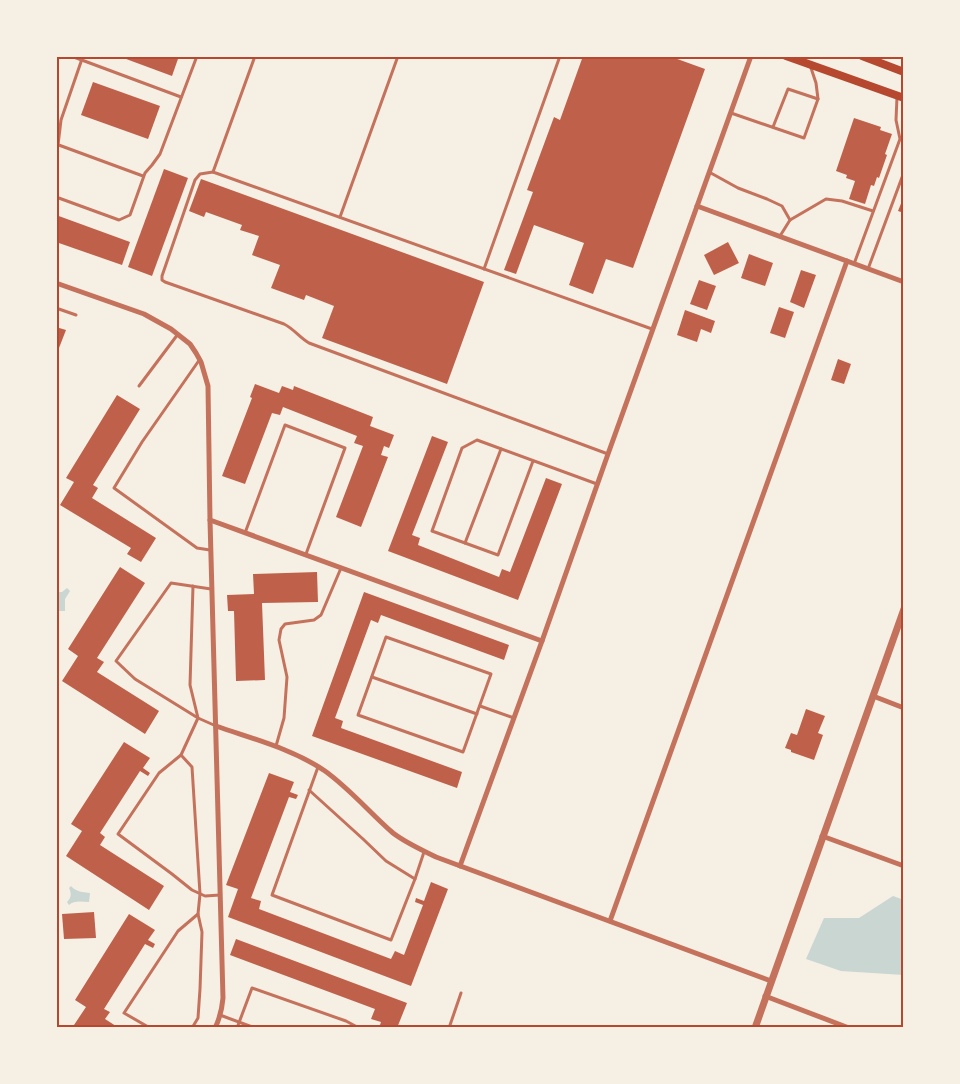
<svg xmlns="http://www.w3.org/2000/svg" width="960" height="1084" font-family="Mulish,sans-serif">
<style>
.water{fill:#c9d6d2}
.building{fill:#bf614a}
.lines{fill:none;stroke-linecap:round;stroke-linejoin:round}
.service{stroke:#c5725c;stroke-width:3}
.minor{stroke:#c5725c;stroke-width:5}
.tertiary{stroke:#c5725c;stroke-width:7}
.secondary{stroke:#b5482f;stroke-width:8}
.neatline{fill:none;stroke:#b5482f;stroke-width:2}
</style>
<rect width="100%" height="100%" fill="#f6efe4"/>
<g class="water">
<path d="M67,588L70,591L65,599V611H56V592H62Z"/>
<path d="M71,886C76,892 83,892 90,893L89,902C82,902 74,900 69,905L67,902C71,898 72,894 69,888Z"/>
<path d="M893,896L904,900V975L841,971L806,959L824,918H859Z"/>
</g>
<g class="building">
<path d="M118,56H179L172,76Z"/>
<path d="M583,56H669L705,69L633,268L606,259L593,294L569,285L584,243L534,225L516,274L504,270L533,192L527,190L554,117L560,120Z"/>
<path d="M93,82L160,106L148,139L81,115Z"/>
<path d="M854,118L881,127L880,130L892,134L885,154L887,155L879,178L877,177L874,186L871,185L865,204L849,199L855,181L846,178L847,175L836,171Z"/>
<path d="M164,169L188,178L152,276L128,267Z"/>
<path d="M201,179L484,282L447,384L322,338L334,306L306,295L304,300L271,288L280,265L252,255L259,236L240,230L242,225L206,212L204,217L189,211Z"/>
<path d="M904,196V213L898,211Z"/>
<path d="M56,215L130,242L122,265L56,242Z"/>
<path d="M728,242L739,263L714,275L704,255Z"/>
<path d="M749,254L773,263L765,286L741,278Z"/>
<path d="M801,270L816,275L804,308L790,302Z"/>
<path d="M699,280L716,286L707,310L690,304Z"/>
<path d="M779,307L794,312L785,338L770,333Z"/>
<path d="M685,310L715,321L711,333L701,329L697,342L677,335Z"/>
<path d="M56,327L66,330L59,348L56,346Z"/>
<path d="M838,359L851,364L844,384L831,380Z"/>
<path d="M255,384L279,393L282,386L293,390L294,386L373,417L370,426L394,435L389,448L384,446L381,455L388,457L361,527L336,517L363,446L354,443L357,436L283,407L280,415L272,413L245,484L222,476L252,398L250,397Z"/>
<path d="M117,395L140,409L93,485L98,488L92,498L156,538L141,562L127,554L131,548L60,505L74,482L66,478Z"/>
<path d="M432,436L448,442L412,535L420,538L418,545L499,577L502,569L510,572L546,478L562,484L518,600L388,551Z"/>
<path d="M120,567L145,583L97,658L104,662L97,672L159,711L145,734L62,681L78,656L68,649Z"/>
<path d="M317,572L318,602L262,603L265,680L236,681L234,611H228L227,595L254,594L253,574Z"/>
<path d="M364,592L509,645L504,660L381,615L378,623L371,620L335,718L343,721L341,728L462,772L457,788L312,736Z"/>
<path d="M806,709L825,716L818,733L823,735L814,760L791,752V750L785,748L791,733L797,735Z"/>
<path d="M124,742L150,758L143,768L150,773L148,776L140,771L100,833L105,837L100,845L164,886L149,910L66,856L82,831L71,824Z"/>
<path d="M269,773L294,782L290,792L298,795L296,799L289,797L251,898L261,901L259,909L391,959L395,951L404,955L423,905L415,902L416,898L424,901L431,882L448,889L411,986L228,917L238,889L226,885Z"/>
<path d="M94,912L96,938L64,939L62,914Z"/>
<path d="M129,914L155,930L148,940L155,944L153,948L145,944L104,1009L110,1012L105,1019L119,1028H72L86,1007L75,1000Z"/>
<path d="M236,939L407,1003L397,1028H379L381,1022L371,1019L375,1009L230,955Z"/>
</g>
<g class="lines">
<g class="service">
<path d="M71,56L181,97"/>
<path d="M255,56L213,172L652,329"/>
<path d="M731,113L804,138L818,99L816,83L810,65"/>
<path d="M773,127L788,89L818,99"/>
<path d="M56,144L143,176"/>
<path d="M56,153L58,145L61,120L83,56"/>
<path d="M213,172L200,174L195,180L162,276V280L165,282L284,324C294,329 300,338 309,343L608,454"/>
<path d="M709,172L738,188L767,199L782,206L790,220"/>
<path d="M56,197L119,220L130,215L145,173L152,165L160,154L197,56"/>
<path d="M340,217L398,56"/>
<path d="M780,236L790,220L826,199L842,201L873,211"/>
<path d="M854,264L900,139L896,120L897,97"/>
<path d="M484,269L560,56"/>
<path d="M868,269L904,172"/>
<path d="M56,308L76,315"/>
<path d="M200,359L142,442L114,488L197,548L210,550"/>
<path d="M139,386L178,334"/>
<path d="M533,461L498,555L432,531L462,448L477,440L597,484"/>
<path d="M245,533L285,425L345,448L306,554"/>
<path d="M465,543L501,449"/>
<path d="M193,586L190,685L198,718L181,755L159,773L118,834L172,874L192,890L205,896L220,895"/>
<path d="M211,589L171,583L116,661L135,679L198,718L216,726"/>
<path d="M386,637L491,674L463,752L358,715Z"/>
<path d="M372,677L477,714"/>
<path d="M480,706L514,718"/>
<path d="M276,746L284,718L287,677L279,640L281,629L285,624L314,620L321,615L341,568"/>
<path d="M318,767L272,895L391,940L415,879L424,852"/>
<path d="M309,790L363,839L386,861L415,879"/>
<path d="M220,1015L255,1028"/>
<path d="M150,1028L124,1013L178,931L198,914L200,894L192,767L181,755"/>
<path d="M192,1028L198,1018L200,989L202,932L198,914"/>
<path d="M237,1028L252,988L346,1021L359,1028"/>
<path d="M449,1028L461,993"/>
</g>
<g class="minor">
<path d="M56,60L58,56"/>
<path d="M697,206L904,282"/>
<path d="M56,283L144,314L171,329L190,344L196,353L201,362L208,386L210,520L223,998C222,1009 220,1018 215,1028"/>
<path d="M210,520L542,641"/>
<path d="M873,696L904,708"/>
<path d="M216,726C253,739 293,749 325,771C350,789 370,813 393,833C406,843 422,850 436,857L771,981"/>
<path d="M822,836L904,866"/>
<path d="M460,866L542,641L608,454L751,56"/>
<path d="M610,921L847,261"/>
<path d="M765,996L849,1028"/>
</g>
<path class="tertiary" d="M755,1028L904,609"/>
<g class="secondary">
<path d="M786,56L904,98"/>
<path d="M862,56L904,72"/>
</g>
</g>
<rect width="960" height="1084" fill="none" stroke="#f6efe4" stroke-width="115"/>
<rect x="58" y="58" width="844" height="968" class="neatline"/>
</svg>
